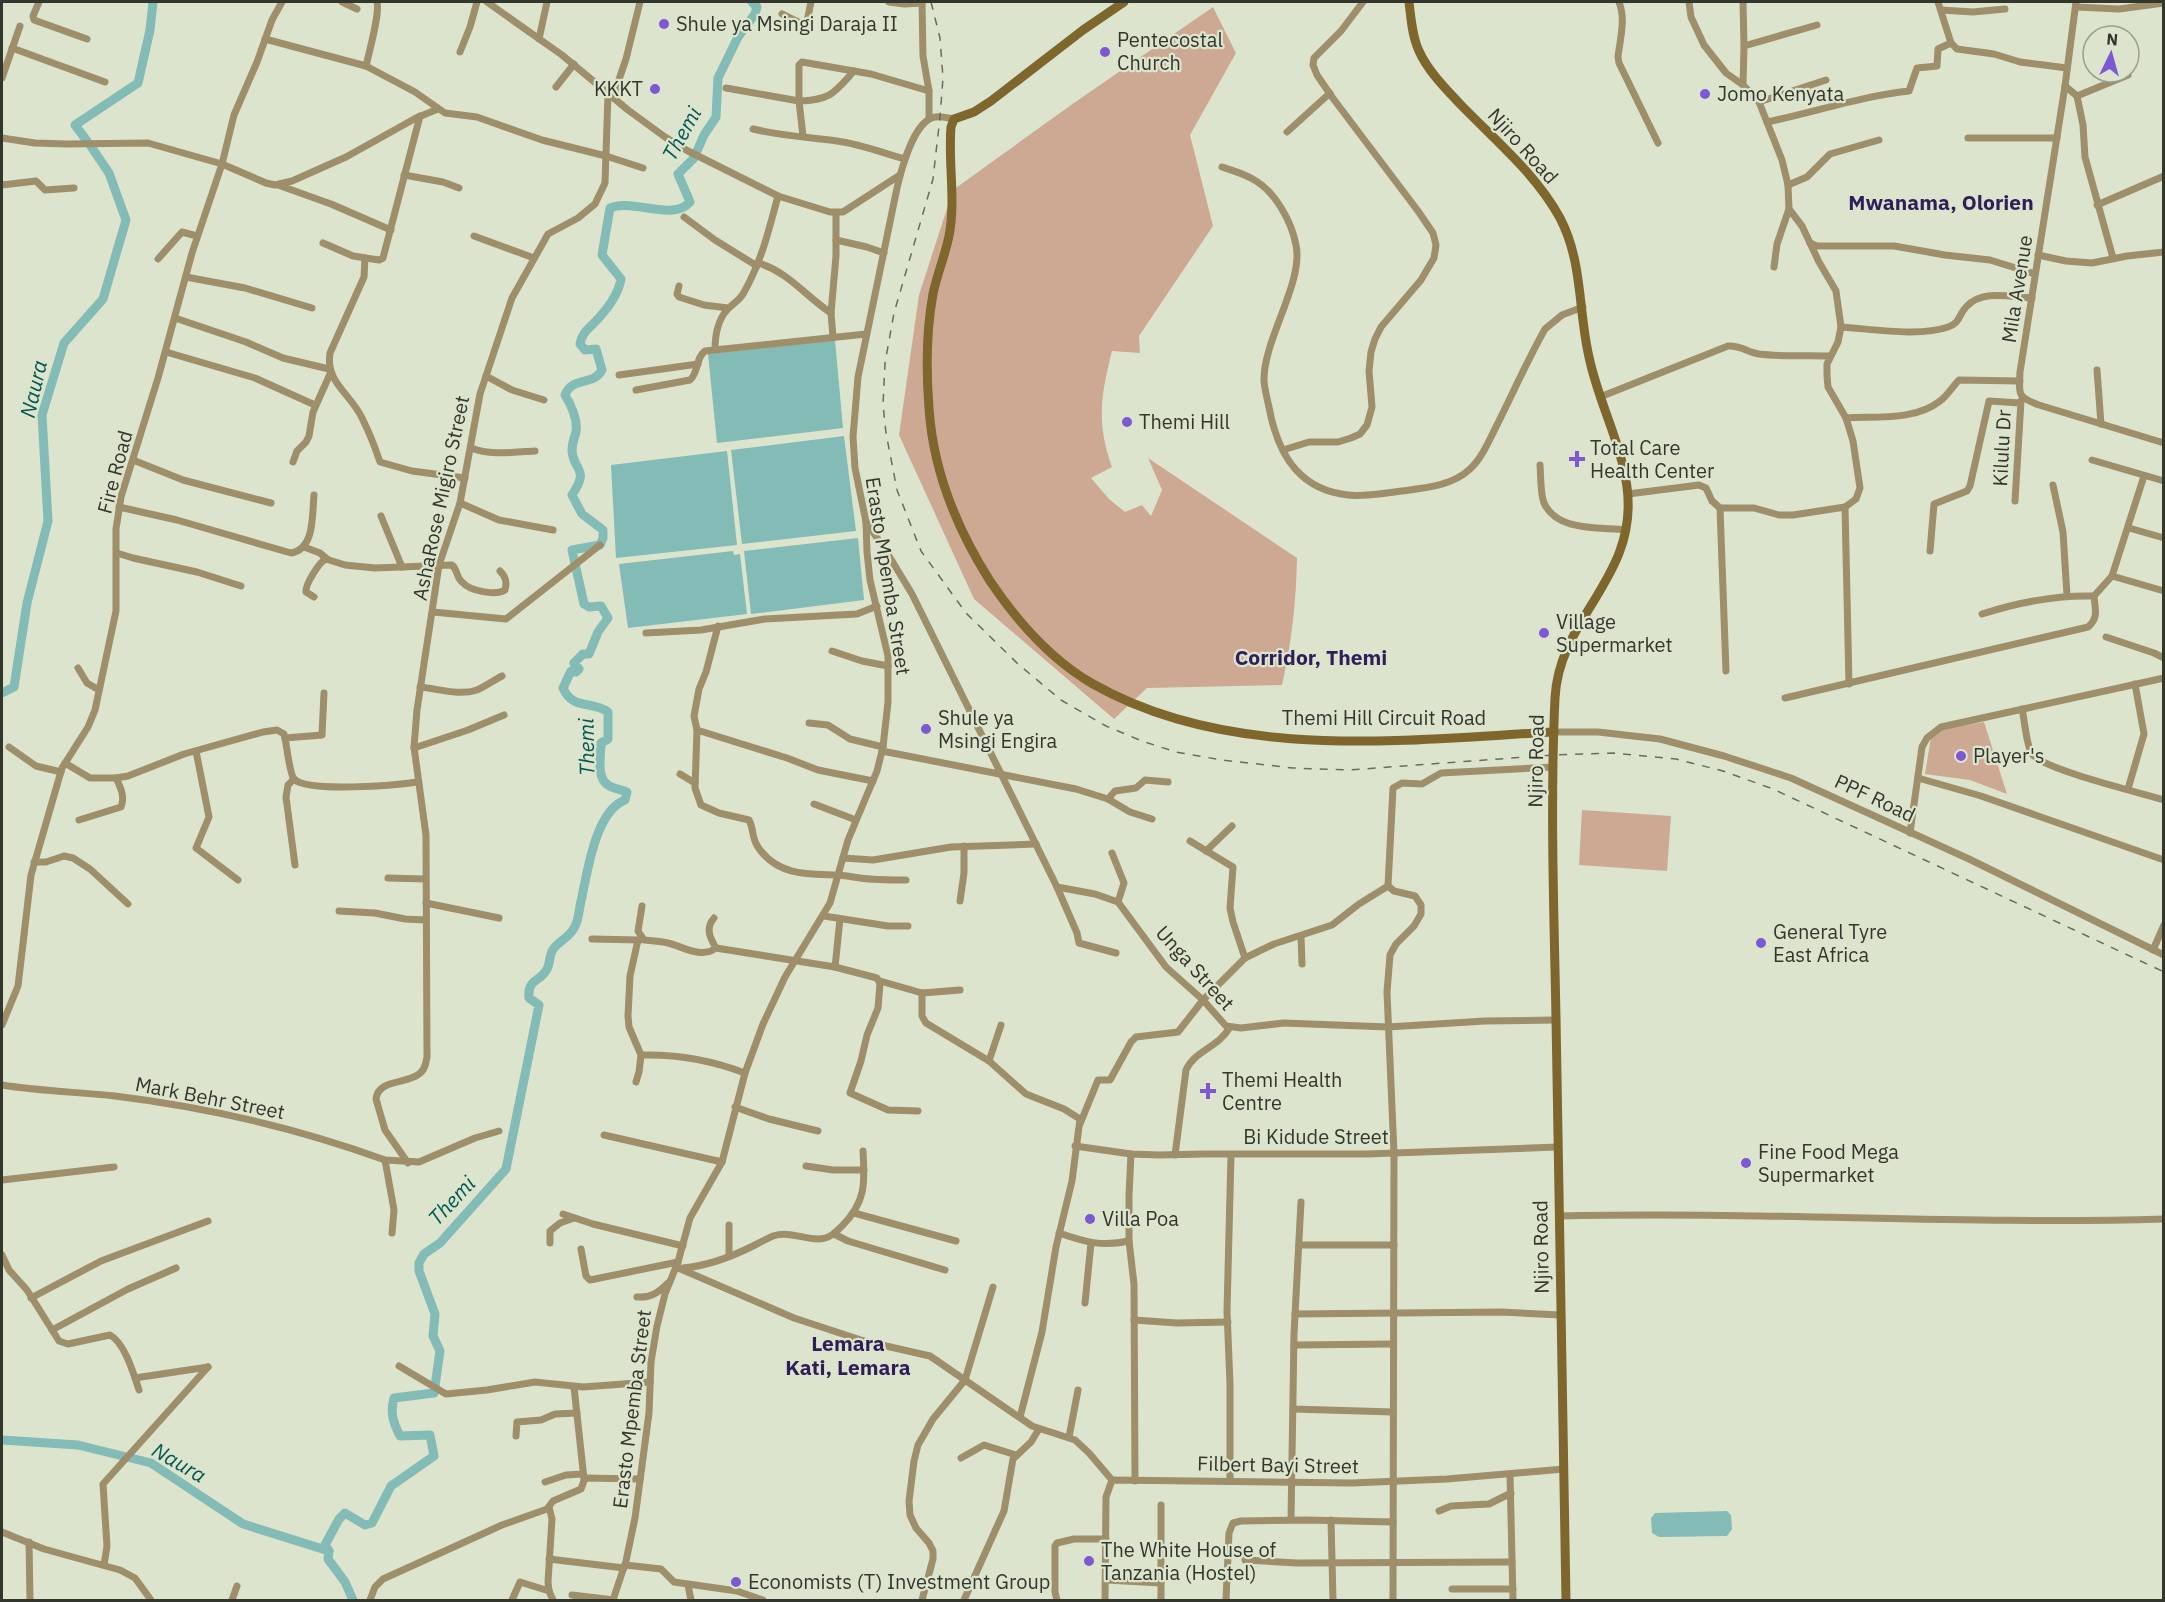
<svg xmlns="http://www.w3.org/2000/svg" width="2165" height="1602" font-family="'IBM Plex Sans',sans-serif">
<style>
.green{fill:#cda994}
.water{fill:#83bbb7}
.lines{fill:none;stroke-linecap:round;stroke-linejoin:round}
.river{stroke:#83bbb7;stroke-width:9}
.street{stroke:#9e8e6a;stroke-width:7}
.secondary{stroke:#7e662d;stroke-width:9}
.rail{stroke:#686c5f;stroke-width:1.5;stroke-dasharray:8 8;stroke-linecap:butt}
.poi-dot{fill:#7e58d2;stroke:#dde4cd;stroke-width:2}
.labels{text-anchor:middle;stroke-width:4.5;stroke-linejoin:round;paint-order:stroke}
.poi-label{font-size:20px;fill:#33362d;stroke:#dde4cd;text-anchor:start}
.street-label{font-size:20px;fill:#33362d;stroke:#dde4cd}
.water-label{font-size:21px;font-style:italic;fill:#005754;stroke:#dde4cd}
.neighbourhood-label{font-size:21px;font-weight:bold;fill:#301e58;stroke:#dde4cd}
</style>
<rect width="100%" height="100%" fill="#dde4cd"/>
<g class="green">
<path d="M1213,7L1236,53L1190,135L1213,226L1139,336L1140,353L1112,351C1101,395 1096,422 1112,467L1091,478L1109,499L1125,512L1142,505L1151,516L1162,490L1148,458L1297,558C1296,603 1292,640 1282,685L1147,688L1114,719L974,599L899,435L919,295L953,190L1071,105Z"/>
<path d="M1984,722L2007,794L1970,780L1925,774L1931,737L1938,730Z"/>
<path d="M1582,810L1671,816L1667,871L1579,865Z"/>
</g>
<g class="water">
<path d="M835,340L843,428L717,443L708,354Z"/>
<path d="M844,436L856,531L742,544L731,450Z"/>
<path d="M727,451L737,545L616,558L611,465Z"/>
<path d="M858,538L864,600L751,614L744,551Z"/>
<path d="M733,551L734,555L740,554L747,614L628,628L619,564Z"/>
<path d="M1727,1511L1731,1515L1732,1529L1727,1536L1659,1537L1652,1533L1651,1518L1655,1513Z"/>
</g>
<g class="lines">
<g class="river">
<path d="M87,141L75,125L138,83L150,30L153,2"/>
<path d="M2,693L14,687L27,603L48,521L42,415L64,343L103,299L126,220L109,173L90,145"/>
<path d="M2,1440L78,1445L151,1463L243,1524L329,1551"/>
<path d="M353,1600L345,1582L328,1559L329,1551L325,1545L339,1519L345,1513L365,1525L372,1523L391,1486L434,1456L430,1435L400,1436C393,1422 390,1413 394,1398L434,1393L440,1351L433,1336L435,1314L419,1271V1263L424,1254L440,1243L506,1169L539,1005L529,998C527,978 541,982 547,969C550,964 549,957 552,951C557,942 569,938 574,928C578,922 579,913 580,906C587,876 594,812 625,800L627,792C621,789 613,789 608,785C596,778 601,755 601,743L608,739V712C592,700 573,711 563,688L571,671L576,672L579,669L574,663L583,654H589L598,632L608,618L601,606L589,607L584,604L572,550L600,545L603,538V530L582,514L572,495C590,468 574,472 572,451C572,443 574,439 576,432C578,420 571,405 565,395C572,376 594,386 602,370L596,349L585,350L580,344C582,334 586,331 593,324C605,312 618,296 621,279L602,255L610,208C631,198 673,222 690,202L678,174L694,158L704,135L716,117L718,78L738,37L755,14L757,7L752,2"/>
</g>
<g class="street">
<path d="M39,2L33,16L34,20L87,39"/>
<path d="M342,2L357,9"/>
<path d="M487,2L562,55L628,110L665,137L688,151L778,196L830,212H843L900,175"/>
<path d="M889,2L904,4L922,3"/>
<path d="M922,2L923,56L929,91V119"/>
<path d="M1619,2C1626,19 1620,39 1618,57L1619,63L1658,143"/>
<path d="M1743,2L1744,46"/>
<path d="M1938,2L1951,43L1957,49L1994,54L2020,62L2067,68"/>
<path d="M2076,2L2065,86L2020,372C2019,395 2017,397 2039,405L2164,443"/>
<path d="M2076,7L2119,9L2164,3"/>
<path d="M1941,10L1973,12L2005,9"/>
<path d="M782,14L806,26L811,2"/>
<path d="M265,39L366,66L415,92L445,113L477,117L542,140L606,156L643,168"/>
<path d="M539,39L547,2"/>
<path d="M12,48L105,82"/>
<path d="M460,52L470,27L477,2"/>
<path d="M366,66C369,52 380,14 377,2"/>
<path d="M2,78L20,26"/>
<path d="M1743,85L1744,46L1817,25"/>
<path d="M2065,86L2077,96L2083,125L2085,157L2113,258"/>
<path d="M556,87L574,64"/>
<path d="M726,88L799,101C831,100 834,93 854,71"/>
<path d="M2077,96L2128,75"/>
<path d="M613,97L626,59L640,2"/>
<path d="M1759,102L1826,80"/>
<path d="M1767,122C1815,112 1862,96 1909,91L1917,68L1937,66L1938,49L1951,43"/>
<path d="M753,129C781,136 808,137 837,141C860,144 883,153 905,159"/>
<path d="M1287,132L1330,93"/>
<path d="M803,136L799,101V65L802,62L871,74L929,91"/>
<path d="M2,138L35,143L66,144L148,143L222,164L266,183L275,185L292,181L346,157L416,118L438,109"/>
<path d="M1968,138H2057"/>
<path d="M1222,167C1234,171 1246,174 1256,181C1276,193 1292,223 1296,245C1304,282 1263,340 1264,381C1265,393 1269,405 1271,417C1281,459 1302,490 1348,495C1365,497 1384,493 1402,491C1425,488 1452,486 1470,469C1483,457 1490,438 1498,423C1514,391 1528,359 1545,329L1562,315L1583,307"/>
<path d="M404,175L443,182L459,188"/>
<path d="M2,185L36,181L45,190L74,188"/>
<path d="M278,185L331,204L391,230"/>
<path d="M1788,185L1807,177L1830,154L1879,140"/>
<path d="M2097,205L2164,176"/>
<path d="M684,217L715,240L757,266"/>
<path d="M474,236L534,258"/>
<path d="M836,240L867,247L884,253"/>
<path d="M323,243L353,256L379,260L383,258L420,116"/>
<path d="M1810,243L1817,246H1894L1945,255L1990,260L2035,274"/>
<path d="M2038,255L2066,261L2092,263L2127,256L2164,252"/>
<path d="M365,258L364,277L330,353C325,382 351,394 362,418C369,432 375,447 380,462L412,471L465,478"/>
<path d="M158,259L182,232L197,236"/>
<path d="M758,263C789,272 805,296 831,313"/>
<path d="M1774,267L1777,244L1789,209"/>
<path d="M186,277L245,288L312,308"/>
<path d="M679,286L677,294L679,297L704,305L728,308"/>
<path d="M175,318L246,342L283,358L329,369"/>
<path d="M1841,327C1872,329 1920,337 1948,327C1960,323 1958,316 1966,307C1982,289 2010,297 2032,298"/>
<path d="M833,337L831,313L836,256V213"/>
<path d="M715,350C715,336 717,321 727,310C732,304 739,301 743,294C761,263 769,230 778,196"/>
<path d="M166,352L255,378L315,405"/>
<path d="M2097,370L2101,424"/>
<path d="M619,375L698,364"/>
<path d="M486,376L512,390L544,400"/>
<path d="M636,390L690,380C699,372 695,359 705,351L866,334"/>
<path d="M1600,397L1728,346C1740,345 1747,352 1759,354C1782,357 1807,355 1830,356"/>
<path d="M1846,418C1876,416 1915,421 1940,401C1947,396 1953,386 1959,380L2020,381"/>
<path d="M471,448C492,456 513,452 535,451"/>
<path d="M1283,450L1309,442H1338L1351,438L1360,434L1367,425L1372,407L1369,371L1371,352L1375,339L1381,327L1421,280L1434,258L1436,245L1433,233L1418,211L1332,97L1317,75L1313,65L1314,58L1341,31L1363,2"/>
<path d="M133,460L183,480L271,503"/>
<path d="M2092,460L2164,481"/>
<path d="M293,462L297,451L306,442L309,436L313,412L330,374"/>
<path d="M1540,465C1541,476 1540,492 1544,503C1557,532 1600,527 1626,530"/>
<path d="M2053,485L2063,532L2067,595"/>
<path d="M1628,494L1699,485L1706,488L1712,501L1720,508H1754L1779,515H1793L1845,507L1856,499L1860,488L1853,441L1846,418L1828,387L1827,376V364L1838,342L1841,327L1836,291L1819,262L1802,226L1789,209L1788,185L1782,160L1759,102L1743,85L1726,73L1704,45L1691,17L1689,2"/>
<path d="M2015,501L2021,401"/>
<path d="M460,503L499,520L553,530"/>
<path d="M119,507L177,520L291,553C315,549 312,515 314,495"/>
<path d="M1845,507L1849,684"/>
<path d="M1720,508L1726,671"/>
<path d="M381,516L402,567"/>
<path d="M866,522L886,551L912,594L1057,887L1095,894L1118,902L1166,967L1203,1000L1226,1026L1241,1028L1284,1023L1388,1027L1485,1021L1556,1020"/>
<path d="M2129,528L2164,538"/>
<path d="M304,547L320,553L327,559"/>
<path d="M1930,551L1934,504L1967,491L1970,486L1989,401L2020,403"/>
<path d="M117,553L133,558L197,572L241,586"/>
<path d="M2112,576L2164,591"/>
<path d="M314,597L306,592C305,585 319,562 326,559L345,565L375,568L452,565C458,570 456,577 462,582C470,591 495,596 505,590C507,582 506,577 500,571"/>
<path d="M433,612L506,619L600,545"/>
<path d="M1982,614C2019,602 2054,595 2094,596"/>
<path d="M718,626L706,672L699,689L694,716L697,730L695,788L701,805L719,813L749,820C755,831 750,837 760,850C780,876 808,874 836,875C844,875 852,877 860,878C875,880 891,880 906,880"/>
<path d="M646,633L701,630L765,619L857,614L877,606"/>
<path d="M2106,637L2154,653L2164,658"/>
<path d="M832,651L862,661L888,666"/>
<path d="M78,668L87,683L99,690"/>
<path d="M420,687C439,689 459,696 477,690C486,686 494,680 502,676"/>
<path d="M1785,698L2088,627C2099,618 2095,608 2094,596L2112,576L2144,476"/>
<path d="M2022,709C2025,721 2026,745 2032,754C2042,769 2141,793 2164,800"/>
<path d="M809,723L828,725L850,739L883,747"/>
<path d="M697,730L787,758L818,770L873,781"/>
<path d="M1554,732H1598L1660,739L1724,756L1791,778L1969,859L2164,955"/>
<path d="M285,738L322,735L324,693"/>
<path d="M9,747L36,766L61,772"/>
<path d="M414,748L468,730L504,715"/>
<path d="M196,751L209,817L196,848L238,880"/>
<path d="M882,751L1076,789L1108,799L1130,812L1152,819"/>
<path d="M65,763L90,778H116L128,776L184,754L263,732L277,730L284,734C287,744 289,773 294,779C307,793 398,785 418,782"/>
<path d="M680,774L695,783"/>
<path d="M1918,778L1981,796L2164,860"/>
<path d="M294,779L288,785L286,797L295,865"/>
<path d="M2128,789L2144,734L2135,684"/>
<path d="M1108,799L1115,791L1136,788L1145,780L1168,782"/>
<path d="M814,804L856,820"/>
<path d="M79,820L121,807C125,797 121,788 116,778"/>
<path d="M1910,833L1922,747L1927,738L1941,727L2164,678"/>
<path d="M1190,841L1233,867L1230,908L1233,922L1245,958"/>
<path d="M1206,851L1232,826"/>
<path d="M1112,853L1124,883L1118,902"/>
<path d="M843,858L873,860L951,847L1036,844"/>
<path d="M34,862H46L64,856L73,858L90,869L128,904"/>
<path d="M388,878L425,879"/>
<path d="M1057,887L1077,933L1079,943L1116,953"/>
<path d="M960,901L964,873V846"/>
<path d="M426,903L499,918"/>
<path d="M642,906L638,931L644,940C652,941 660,941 668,943C684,947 701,959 716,948L835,967L877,978L880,984L878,1008L867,1035L861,1061L850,1093L888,1110L918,1111"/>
<path d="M339,911L375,913L405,919L425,920"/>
<path d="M824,916L888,926H908"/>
<path d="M714,918C705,928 710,938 716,948"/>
<path d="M1301,936L1302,964"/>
<path d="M592,939L640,940"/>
<path d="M2153,950L2164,925"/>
<path d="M835,967L840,919"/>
<path d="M880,981L922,993L960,990"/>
<path d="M922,993V1016L926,1023L989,1061L1026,1094L1064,1109L1080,1119L1072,1181L1056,1247L1042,1332L1020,1417"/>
<path d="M2,1025L18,986L31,875L62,768L88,727L95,710L116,611V529L121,497L158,378L192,253L222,164L234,115L257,62L272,20L282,2"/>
<path d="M641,1055C677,1054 711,1060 745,1073"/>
<path d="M989,1061L1001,1025"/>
<path d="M636,1082L639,1072L641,1055L629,1027L628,1016L630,976L638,940"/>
<path d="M2,1085C39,1091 77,1092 115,1096C205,1107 300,1129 385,1160L419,1162L475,1138L499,1131"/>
<path d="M735,1107L769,1119L818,1131"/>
<path d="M1080,1124L1098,1080H1110L1131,1042L1136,1037L1178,1032L1203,1000L1245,958L1274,944L1332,925L1359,904L1388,886"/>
<path d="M604,1135L722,1162"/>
<path d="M1075,1146L1131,1154L1159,1155L1204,1154H1367L1557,1147"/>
<path d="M1131,1154L1129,1195V1241L1134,1284L1135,1481"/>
<path d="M1175,1155L1186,1070C1195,1050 1218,1048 1230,1027"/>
<path d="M385,1160L394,1210L392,1233"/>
<path d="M408,1163L385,1130L376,1099C378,1079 407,1084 419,1074C425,1070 426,1063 427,1057L426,835L414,747L417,710L439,565L460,503L480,394L512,298L548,234L578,218L595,204L605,183L608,94"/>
<path d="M806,1166L833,1170H864"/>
<path d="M2,1180L114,1167"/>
<path d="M854,1213L956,1241"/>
<path d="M563,1214L593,1224L683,1246"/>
<path d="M1559,1216C1761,1211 1962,1225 2164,1219"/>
<path d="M729,1225V1256"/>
<path d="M1059,1233C1085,1242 1102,1247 1129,1241"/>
<path d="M834,1234L848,1241L945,1270"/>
<path d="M550,1243V1231L560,1223L574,1218"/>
<path d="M1299,1245H1394"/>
<path d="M581,1249L586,1276L590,1280L678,1262"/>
<path d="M2,1255L9,1270L27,1290L59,1341L68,1344L110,1335C125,1343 134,1375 139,1390"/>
<path d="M676,1267L794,1318L864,1341L930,1356L1032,1426L1075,1440L1089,1453L1112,1480"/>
<path d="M683,1268C707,1266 731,1257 753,1246C759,1243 766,1239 773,1236C789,1231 803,1239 818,1239C829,1239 835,1233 842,1226C866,1202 865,1183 863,1151"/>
<path d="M637,1297C651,1298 658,1293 668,1283"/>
<path d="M31,1298L101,1261L208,1221"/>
<path d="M1085,1303L1091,1243"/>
<path d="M1295,1314L1502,1312L1560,1315"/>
<path d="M1134,1320L1177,1323L1228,1322"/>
<path d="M52,1330L128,1289L176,1268"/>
<path d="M1294,1345L1393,1344"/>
<path d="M399,1366L446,1394L487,1390L535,1382L583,1387L650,1382"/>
<path d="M135,1378L208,1367"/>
<path d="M574,1387L584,1479"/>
<path d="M1293,1409L1393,1412"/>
<path d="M516,1436L517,1422L541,1420L555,1414L577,1413"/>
<path d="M1069,1437L1078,1390"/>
<path d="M961,1458L984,1445L1016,1455"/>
<path d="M1510,1475L1513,1600"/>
<path d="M1230,1481V1384L1227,1311L1231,1155"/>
<path d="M545,1482L566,1475L583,1474"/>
<path d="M1161,1505V1600"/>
<path d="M549,1507L552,1519L548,1582L549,1591L553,1600"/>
<path d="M1439,1511L1451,1506L1489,1504L1511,1493"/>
<path d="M1291,1520L1294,1334L1301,1202"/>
<path d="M1331,1520L1333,1600"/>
<path d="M2,1532L44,1549L120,1570L135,1578L151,1600"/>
<path d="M29,1542L30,1600"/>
<path d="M549,1559L624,1568"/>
<path d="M1245,1560L1297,1563L1512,1562"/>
<path d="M104,1565L107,1546L103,1484L208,1367"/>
<path d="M625,1565L661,1569L674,1582L737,1591L763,1600"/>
<path d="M1106,1580L1161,1583"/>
<path d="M688,1585L691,1600"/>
<path d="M1452,1589H1513"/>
<path d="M572,1595L614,1600"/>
<path d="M232,1600L237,1586"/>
<path d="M370,1600L375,1587L383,1579L502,1525L547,1509L553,1501L581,1489L585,1478L640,1479"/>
<path d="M512,1600L520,1582L549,1591"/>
<path d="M613,1600L626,1561L635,1518L649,1413L651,1362L657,1326L665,1294L678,1262L690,1218L722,1162L745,1073L763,1024L785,977L830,903L848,840L877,771L883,747L888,702V656L870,580L867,552L866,522L855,468L853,437L858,377L897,188C901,171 914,120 935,117C941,116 948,118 954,119"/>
<path d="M922,1600L933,1559V1551L929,1543L916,1528L910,1515L909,1501L914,1461L918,1445L933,1419L965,1380L993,1287"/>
<path d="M964,1600L1004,1511L1013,1459L1031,1442L1039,1429"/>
<path d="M1057,1600L1055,1592V1546L1057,1543L1074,1539H1106"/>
<path d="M1105,1600L1106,1497L1112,1480L1352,1483L1447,1479L1564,1469"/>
<path d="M1226,1600L1229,1533L1233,1523L1241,1521L1306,1520L1393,1522"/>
<path d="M1393,1600L1394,1153L1387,992L1390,955L1396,944L1414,926L1421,914V905L1415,896L1394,891L1388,886L1393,788L1402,783L1422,784L1441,773L1553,767"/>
</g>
<g class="secondary">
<path d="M1124,2L1083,30L991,101L974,112L954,119L951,127C948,163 956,200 949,236C945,256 937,274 933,294C926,332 926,370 929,408C933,470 957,529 990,581C1017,621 1051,660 1093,684C1231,762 1402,740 1554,732"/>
<path d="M1409,2C1411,18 1412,36 1419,51C1428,71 1445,88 1460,104C1495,140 1536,174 1560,218C1583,262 1578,310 1589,357C1598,401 1621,442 1627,487C1639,578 1559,616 1555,698C1550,804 1554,912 1556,1018C1559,1212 1563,1406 1566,1600"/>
</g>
<path class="rail" d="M931,2L940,38L943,78L940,117L933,179L894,313L885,363L883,405L886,433L897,490L921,551L966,613L1018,664L1061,700L1106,726L1142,741L1176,752L1222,760L1293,768L1349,770L1553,755L1613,753L1676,759L1723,771L1773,789L2164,972"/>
</g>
<g class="poi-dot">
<circle cx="664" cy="24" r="6"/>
<circle cx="1105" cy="52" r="6"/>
<circle cx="655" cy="89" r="6"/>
<circle cx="1705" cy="94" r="6"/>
<circle cx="1127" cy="422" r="6"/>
<path d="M1574 450h6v6h6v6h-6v6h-6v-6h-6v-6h6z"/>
<circle cx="1544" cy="633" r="6"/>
<circle cx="926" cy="729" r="6"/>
<circle cx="1961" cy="756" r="6"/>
<circle cx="1761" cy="943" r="6"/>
<path d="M1205 1082h6v6h6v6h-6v6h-6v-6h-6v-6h6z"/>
<circle cx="1746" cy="1163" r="6"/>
<circle cx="1090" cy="1219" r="6"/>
<circle cx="1089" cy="1561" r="6"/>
<circle cx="736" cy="1582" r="6"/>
</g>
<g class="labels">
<g class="poi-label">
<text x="676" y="31">Shule ya Msingi Daraja II</text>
<text x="1117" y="47">Pentecostal<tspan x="1117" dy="23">Church</tspan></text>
<text x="643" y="96" text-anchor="end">KKKT</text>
<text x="1717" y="101">Jomo Kenyata</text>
<text x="1139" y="429">Themi Hill</text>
<text x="1590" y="455">Total Care<tspan x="1590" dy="23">Health Center</tspan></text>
<text x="1556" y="629">Village<tspan x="1556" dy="23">Supermarket</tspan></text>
<text x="938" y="725">Shule ya<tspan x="938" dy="23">Msingi Engira</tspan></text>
<text x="1973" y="763">Player's</text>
<text x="1773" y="939">General Tyre<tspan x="1773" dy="23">East Africa</tspan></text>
<text x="1222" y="1087">Themi Health<tspan x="1222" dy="23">Centre</tspan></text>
<text x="1758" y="1159">Fine Food Mega<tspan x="1758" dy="23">Supermarket</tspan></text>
<text x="1102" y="1226">Villa Poa</text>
<text x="1101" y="1557">The White House of<tspan x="1101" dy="23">Tanzania (Hostel)</tspan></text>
<text x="748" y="1589">Economists (T) Investment Group</text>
</g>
<g class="street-label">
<text transform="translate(1523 146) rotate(48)" y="7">Njiro Road</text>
<text transform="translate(2017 289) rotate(-81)" y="7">Mila Avenue</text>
<text transform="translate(2002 448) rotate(-87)" y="7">Kilulu Dr</text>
<text transform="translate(115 472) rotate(-75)" y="7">Fire Road</text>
<text transform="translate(441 498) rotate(-78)" y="7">AshaRose Migiro Street</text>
<text transform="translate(888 576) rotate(81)" y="7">Erasto Mpemba Street</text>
<text x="1384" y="725">Themi Hill Circuit Road</text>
<text transform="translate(1536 761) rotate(-89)" y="7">Njiro Road</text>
<text transform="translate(1875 798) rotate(25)" y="7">PPF Road</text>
<text transform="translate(1195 968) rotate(48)" y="7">Unga Street</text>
<text transform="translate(210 1098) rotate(11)" y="7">Mark Behr Street</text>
<text x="1316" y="1144">Bi Kidude Street</text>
<text transform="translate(1541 1247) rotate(-91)" y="7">Njiro Road</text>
<text transform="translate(632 1409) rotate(-83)" y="7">Erasto Mpemba Street</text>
<text transform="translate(1278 1465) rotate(1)" y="7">Filbert Bayi Street</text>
</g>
<g class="water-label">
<text transform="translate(682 134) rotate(-61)" y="7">Themi</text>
<text transform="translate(34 389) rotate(-77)" y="7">Naura</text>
<text transform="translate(587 747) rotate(-91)" y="7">Themi</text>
<text transform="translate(452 1201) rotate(-47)" y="7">Themi</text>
<text transform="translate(179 1463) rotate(30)" y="7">Naura</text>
</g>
<g class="neighbourhood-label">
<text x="1941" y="210">Mwanama, Olorien</text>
<text x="1311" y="665">Corridor, Themi</text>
<text x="848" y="1351">Lemara<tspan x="848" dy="24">Kati, Lemara</tspan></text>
</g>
</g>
<rect width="2165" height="1602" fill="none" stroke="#33362d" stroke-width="6"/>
<g transform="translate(2111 54) rotate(5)"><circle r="28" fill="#dde4cd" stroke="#999e8d" stroke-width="1.5"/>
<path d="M0-4.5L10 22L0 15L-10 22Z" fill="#7e58d2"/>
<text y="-9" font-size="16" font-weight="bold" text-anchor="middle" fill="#33362d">N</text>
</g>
</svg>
